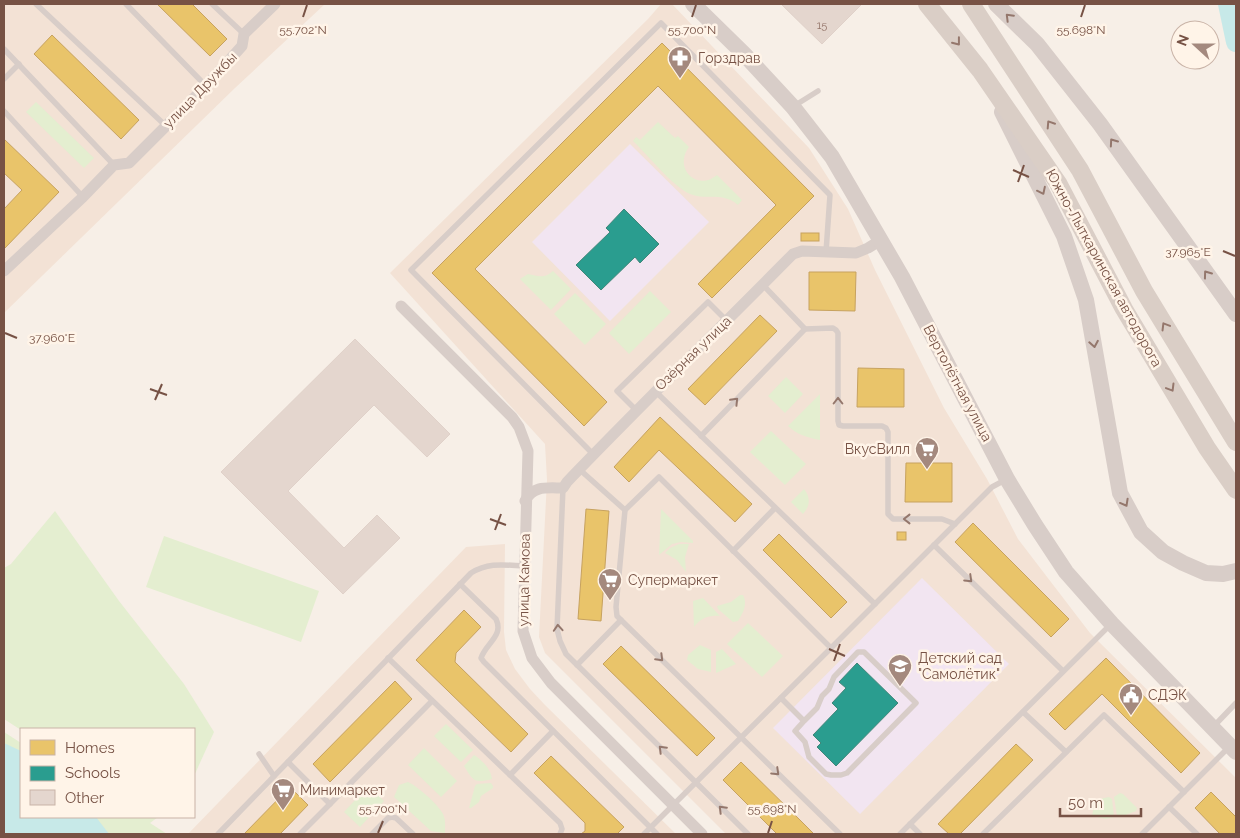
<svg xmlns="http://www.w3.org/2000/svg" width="1240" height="838" font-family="Raleway,sans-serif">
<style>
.residential{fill:#f3e2d5}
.education{fill:#f2e5f1}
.green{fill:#e4eed0}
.water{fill:#c7e9e8}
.homes{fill:#e9c46a;stroke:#c7a25f}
.schools{fill:#2a9d8f;stroke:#418679}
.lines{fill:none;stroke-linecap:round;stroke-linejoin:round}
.river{stroke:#c7e9e8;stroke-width:20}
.building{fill:#e4d6ce;stroke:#e0d1c9}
.lane{stroke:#d8cdc8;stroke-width:5.5}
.street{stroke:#d8cdc8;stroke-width:11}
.secondary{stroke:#d8cdc8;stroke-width:16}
.primary{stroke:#dacec6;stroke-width:18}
.oneway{stroke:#94776c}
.oneway2{stroke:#95776c}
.ticks{fill:none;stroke:#775245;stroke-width:2}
.labels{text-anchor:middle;stroke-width:5;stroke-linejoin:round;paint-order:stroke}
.number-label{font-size:11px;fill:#94756a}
.poi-label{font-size:14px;fill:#775245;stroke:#fff4e8;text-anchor:start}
.street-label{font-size:14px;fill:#775245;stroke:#fff4e8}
.ticks-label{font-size:12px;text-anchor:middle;fill:#775245;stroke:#fff4e8;stroke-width:5;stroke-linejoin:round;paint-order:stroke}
</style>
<rect width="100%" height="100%" fill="#f7efe7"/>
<g class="residential">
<path d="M4,4H325L235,88L4,313Z"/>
<path d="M661,4H672L809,148L848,209L875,270L944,408L987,479L1018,539L1090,633L1236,778V834H726L545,653L539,637L547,480L545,444L390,273L648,19Z"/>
<path d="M505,544L504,632L506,650L515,669L530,689L545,705L676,834H188L466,547Z"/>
</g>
<g class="education">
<path d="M630,144L709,222L610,321L532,242Z"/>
<path d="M922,578L1009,664L860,814L773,728Z"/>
</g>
<g class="green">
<path d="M36,102L94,158L84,168L26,112Z"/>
<path d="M658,122L675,138L678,136L689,147C673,168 697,192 717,175L742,200L738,205C721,191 707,201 690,194C672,186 648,155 633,141L636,137L640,140Z"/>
<path d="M553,271L571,289L551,310L520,279L528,274C538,276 544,279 553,271Z"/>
<path d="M650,291L671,312L629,354L609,333Z"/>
<path d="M575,293L606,324L585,345L554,314Z"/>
<path d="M786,377L803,394L785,413L768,396Z"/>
<path d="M820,394V440C808,438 796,434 788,426Z"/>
<path d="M771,431L806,464L785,485L750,452Z"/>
<path d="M804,489C811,498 810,506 803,514L791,502Z"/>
<path d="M661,509L693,541V543L681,542L672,544L659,555Z"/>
<path d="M55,511L119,601L184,684L214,732L194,776V729L21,730L4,719V568L11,564Z"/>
<path d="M164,536L319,591L301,642L146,587Z"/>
<path d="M679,544H689L685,557L686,572L677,560L665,553L670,548Z"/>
<path d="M740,595H743C748,604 743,613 738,621L733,622L718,609L717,606L731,602Z"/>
<path d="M703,598L720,616C708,615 701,618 694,627L693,601Z"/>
<path d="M748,623L783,656L762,677L727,644Z"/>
<path d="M700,645L711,650V672L698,669L687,660L688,655Z"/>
<path d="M722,649L736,664L716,673V652Z"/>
<path d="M446,724L473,750L461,762L434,736Z"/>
<path d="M4,732L21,743V817H158L150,823L167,834H4Z"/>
<path d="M424,748L457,781L441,797L408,765Z"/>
<path d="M474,755C482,760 491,769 492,779C473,784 473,780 464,766Z"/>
<path d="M408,782C417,786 438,804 443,814C446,820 445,827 445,833L431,831L394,797L399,785Z"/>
<path d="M491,783L493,786V788L481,796L479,802L471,808H469L475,786L477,784Z"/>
<path d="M368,786L384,801L360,827L344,812Z"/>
<path d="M1120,793L1123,794L1137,808L1136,811L1120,817L1117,816L1114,797Z"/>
<path d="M1109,797L1112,799L1114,817L1106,819L1092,816L1095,800Z"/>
</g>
<path class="water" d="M4,743L21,751V817H96L109,834H4Z"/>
<g class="homes">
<path d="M157,4H192L227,39L210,56Z"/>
<path d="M52,35L139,120L121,139L34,54Z"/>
<path d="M662,43L814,196L712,298L698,284L776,205L658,86L475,269L607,402L584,426L432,273Z"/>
<path d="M4,139L59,192L4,249V209L22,190L4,173Z"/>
<rect x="801" y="233" width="18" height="8"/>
<path d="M809,272H856L855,311L809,310Z"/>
<path d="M760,315L777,331L705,405L688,389Z"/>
<path d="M858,368L904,369V407H857Z"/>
<path d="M660,417L752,504L735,522L659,450L629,482L614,467Z"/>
<path d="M906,463H952V502H905Z"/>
<path d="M586,509L609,511L601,621L578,619Z"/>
<path d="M973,523L1069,619L1051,637L955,542Z"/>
<rect x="897" y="532" width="9" height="8"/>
<path d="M779,534L847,602L831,618L763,550Z"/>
<path d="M464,610L481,627L456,653L455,662L528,734L511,752L416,660Z"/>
<path d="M621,646L715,738L697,756L603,664Z"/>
<path d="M1106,658L1200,753L1181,773L1102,694L1065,730L1049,714Z"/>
<path d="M395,681L412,699L330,782L313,764Z"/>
<path d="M1016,744L1033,760L960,834H949L938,824Z"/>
<path d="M551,756L624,827L617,834H581L585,831V823L534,773Z"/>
<path d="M741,762L801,821L814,834H777L723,780Z"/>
<path d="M290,787L308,805L280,834H244Z"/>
<path d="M1211,792L1236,817V834H1220L1195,808Z"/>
</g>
<g class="schools">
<path d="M624,209L659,244L640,263L635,257L601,290L576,265L610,232L606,228Z"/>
<path d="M857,663L898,703L836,766L817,747L821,743L813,735L838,709L832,703L846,688L839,682Z"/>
</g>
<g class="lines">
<path class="river" d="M1228,4L1236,42"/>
</g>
<g class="building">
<path d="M781,4H860L861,5L822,44Z"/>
<path d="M355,339L450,434L427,457L374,405L288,491L344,548L377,515L400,538L343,594L221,472Z"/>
</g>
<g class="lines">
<g class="lane">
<path d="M36,4L166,126"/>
<path d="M126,4L206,86"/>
<path d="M212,4L244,34"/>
<path d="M4,49L114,165"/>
<path d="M4,79L19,64"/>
<path d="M794,106L818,91"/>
<path d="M4,111L83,197"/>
<path d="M763,285L805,329L833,328L836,330L838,333V421L839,425L843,426H882L886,428L888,432V514L893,519H942L955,524"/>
<path d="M656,392L875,604"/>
<path d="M636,410L617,391L708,302L727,321"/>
<path d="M701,436L805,329"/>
<path d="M593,454L411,270L661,23L830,195L826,252"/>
<path d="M579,469L625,510"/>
<path d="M563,488L557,629L560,641L566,654L748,834"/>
<path d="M934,545L1063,671"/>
<path d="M733,551L775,508"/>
<path d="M460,584L496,619C504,636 486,643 481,658L484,662L657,834"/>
<path d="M621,620L617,616L616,607L625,510L659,477L831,648L644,834"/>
<path d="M831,648L992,487L1005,480"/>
<path d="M388,658L510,775L553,731"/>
<path d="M577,665L621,620L840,834"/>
<path d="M781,698L804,721L795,731L805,742L809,757L826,774L831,775H841L847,773L916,703L864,652H858L834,677L829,689L822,696L817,708L804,721"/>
<path d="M1023,712L1066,752"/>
<path d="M1214,726L1236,703"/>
<path d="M259,754L274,776"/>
<path d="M288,762L330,804L432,701"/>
<path d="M510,775L560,823L562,829L560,834"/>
<path d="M1169,807L1197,834"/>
<path d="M910,824L920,834"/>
<path d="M218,834L471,573C489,562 504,565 524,566"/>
<path d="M300,834L330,804"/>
<path d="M372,834L388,818L392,817L396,818L413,834"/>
<path d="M900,834L1111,624"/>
<path d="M983,834L1104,715L1184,792"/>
<path d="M1142,834L1229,747"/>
</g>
<g class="street">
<path d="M4,271L83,197L114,165L129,163L206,86L242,46L244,34L275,4"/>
<path d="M401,306L512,417L519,427L528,451L523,631L532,658L551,683L702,834"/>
<path d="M525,501C533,485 548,488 563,488L567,482C641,405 718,330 793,254L802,251L856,253L868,248L881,240"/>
</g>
<g class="secondary">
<path d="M693,4L744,54L793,107L832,157L902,277L1007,479L1035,525L1066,572L1112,624L1236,752"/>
<path d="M996,4L1037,44L1100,124L1236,314"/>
<path d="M1002,112L1064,236L1086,300L1120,493L1141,532L1163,552L1183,563L1206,573L1223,574L1236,571"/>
</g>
<g class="primary">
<path d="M927,4L980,70L1058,183L1124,309L1207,448L1236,490"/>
<path d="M971,4L1080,170L1144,291L1236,442"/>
</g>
</g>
<defs><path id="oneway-chevron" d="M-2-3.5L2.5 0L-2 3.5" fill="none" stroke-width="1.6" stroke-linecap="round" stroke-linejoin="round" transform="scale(1.25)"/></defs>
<g class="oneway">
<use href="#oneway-chevron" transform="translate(1009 17) rotate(-135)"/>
<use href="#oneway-chevron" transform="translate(1113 142) rotate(-125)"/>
<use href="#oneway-chevron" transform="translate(1042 191) rotate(64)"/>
<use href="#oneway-chevron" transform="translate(1207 274) rotate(-126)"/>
<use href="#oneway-chevron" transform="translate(1094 344) rotate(80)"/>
<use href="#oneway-chevron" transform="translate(735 401) rotate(-46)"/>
<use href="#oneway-chevron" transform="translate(838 401) rotate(-90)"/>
<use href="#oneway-chevron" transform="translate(1125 503) rotate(61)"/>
<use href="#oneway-chevron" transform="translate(907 519) rotate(-180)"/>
<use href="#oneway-chevron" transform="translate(969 579) rotate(44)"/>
<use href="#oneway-chevron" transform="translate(558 628) rotate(-94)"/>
<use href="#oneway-chevron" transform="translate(660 658) rotate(45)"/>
<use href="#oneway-chevron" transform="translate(662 749) rotate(-135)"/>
<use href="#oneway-chevron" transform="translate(776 772) rotate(44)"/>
<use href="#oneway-chevron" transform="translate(722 809) rotate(-135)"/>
</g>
<g class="oneway2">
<use href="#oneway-chevron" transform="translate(957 42) rotate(52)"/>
<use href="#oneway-chevron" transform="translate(1050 124) rotate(-123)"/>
<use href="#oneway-chevron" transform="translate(1165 326) rotate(-121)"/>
<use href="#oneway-chevron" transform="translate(1171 388) rotate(59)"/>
</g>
<path class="ticks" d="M303,17L307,5M692,17L696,5M1081,17L1085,5M1013,170L1029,177M1018,182L1024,165M1223,251L1235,256M5,333L17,338M150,389L167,395M155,400L162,384M490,519L506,525M495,530L501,514M829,649L845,656M834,661L840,644M378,833L383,821M768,833L772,821"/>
<defs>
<g id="pharmacy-pin" transform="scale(1.25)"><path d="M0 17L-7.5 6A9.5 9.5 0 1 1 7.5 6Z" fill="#a4897e" stroke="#fff4e8"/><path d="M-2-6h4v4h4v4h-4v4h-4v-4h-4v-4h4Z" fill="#fff"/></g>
<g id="supermarket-pin" transform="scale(1.25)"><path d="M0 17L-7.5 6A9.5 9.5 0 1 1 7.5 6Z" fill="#a4897e" stroke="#fff4e8"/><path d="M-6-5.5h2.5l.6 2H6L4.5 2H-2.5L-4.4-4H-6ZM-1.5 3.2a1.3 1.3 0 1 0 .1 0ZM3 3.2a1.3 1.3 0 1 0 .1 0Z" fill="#fff"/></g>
<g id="school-pin" transform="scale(1.25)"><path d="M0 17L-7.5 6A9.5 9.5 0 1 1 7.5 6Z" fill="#a4897e" stroke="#fff4e8"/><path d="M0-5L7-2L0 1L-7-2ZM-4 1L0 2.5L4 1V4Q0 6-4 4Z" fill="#fff"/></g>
<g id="civic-pin" transform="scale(1.25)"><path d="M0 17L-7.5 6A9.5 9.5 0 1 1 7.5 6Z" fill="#a4897e" stroke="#fff4e8"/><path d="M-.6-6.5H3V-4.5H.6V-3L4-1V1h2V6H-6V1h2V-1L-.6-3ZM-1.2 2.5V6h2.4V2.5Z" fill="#fff"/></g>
</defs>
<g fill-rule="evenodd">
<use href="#pharmacy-pin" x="680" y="58"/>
<use href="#supermarket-pin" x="927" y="449"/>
<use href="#supermarket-pin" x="610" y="580"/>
<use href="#school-pin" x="900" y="666"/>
<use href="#civic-pin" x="1131" y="695"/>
<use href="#supermarket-pin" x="283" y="790"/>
</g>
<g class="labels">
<g class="number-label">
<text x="822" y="29">15</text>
</g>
<g class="poi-label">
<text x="698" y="63">Горздрав</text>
<text x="910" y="454" text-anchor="end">ВкусВилл</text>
<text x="628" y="585">Супермаркет</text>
<text x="918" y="663">Детский сад<tspan x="918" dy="16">"Самолётик"</tspan></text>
<text x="1148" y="700">СДЭК</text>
<text x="300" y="795">Минимаркет</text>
</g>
<g class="street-label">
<text transform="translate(200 90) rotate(-46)" y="5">улица Дружбы</text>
<text transform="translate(1104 268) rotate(61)" y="5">Южно-Лыткаринская автодорога</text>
<text transform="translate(693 353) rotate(-44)" y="5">Озёрная улица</text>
<text transform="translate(958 383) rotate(62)" y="5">Вертолётная улица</text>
<text transform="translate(524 580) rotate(-89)" y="5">улица Камова</text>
</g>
</g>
<g class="ticks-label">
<text x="303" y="34">55.702°N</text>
<text x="692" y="34">55.700°N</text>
<text x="1081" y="34">55.698°N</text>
<text x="1188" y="256">37.965°E</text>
<text x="52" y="342">37.960°E</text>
<text x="383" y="813">55.700°N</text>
<text x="772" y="813">55.698°N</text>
</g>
<rect width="1240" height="838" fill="none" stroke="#775245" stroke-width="10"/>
<rect x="20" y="728" width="175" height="90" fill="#fff4e8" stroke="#c9b3a7"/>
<rect x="30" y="740" width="25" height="15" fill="#e9c46a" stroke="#c9b3a7"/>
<text x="65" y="753" font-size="15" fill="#775245">Homes</text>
<rect x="30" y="766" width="25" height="15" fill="#2a9d8f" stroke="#c9b3a7"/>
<text x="65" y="778" font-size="15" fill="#775245">Schools</text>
<rect x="30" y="790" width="25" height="15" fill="#e4d6ce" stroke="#c9b3a7"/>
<text x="65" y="803" font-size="15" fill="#775245">Other</text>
<g transform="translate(1195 45) rotate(291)"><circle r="24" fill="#fff4e8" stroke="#c9b3a7"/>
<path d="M0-4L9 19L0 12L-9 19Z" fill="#a4897e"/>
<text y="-8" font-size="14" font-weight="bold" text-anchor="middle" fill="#775245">N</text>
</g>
<path d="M1060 808v8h81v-8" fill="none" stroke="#775245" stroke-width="2.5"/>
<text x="1068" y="808" font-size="15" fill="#775245" stroke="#fff4e8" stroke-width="4" paint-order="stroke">50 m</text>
</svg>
